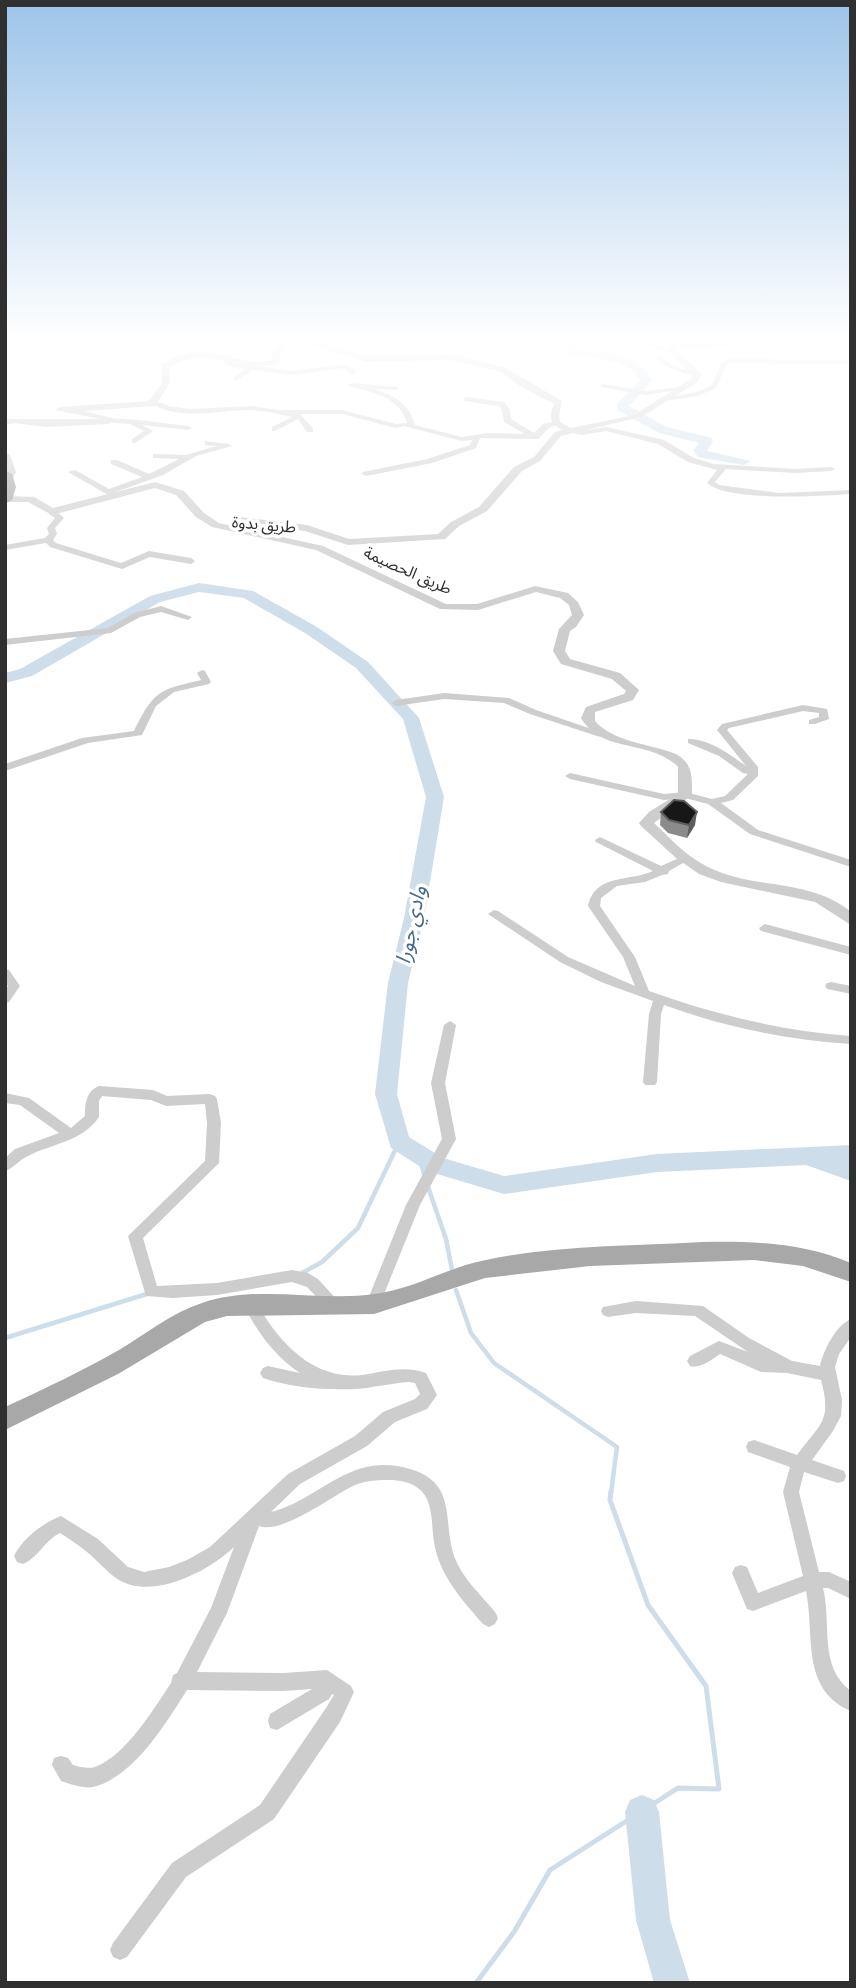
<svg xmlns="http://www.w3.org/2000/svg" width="856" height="1988" font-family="'PT Sans Narrow','Noto Sans Arabic',sans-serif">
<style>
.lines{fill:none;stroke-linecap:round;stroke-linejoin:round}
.stream-far1{stroke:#cdddea;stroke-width:4.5}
.stream{stroke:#cdddea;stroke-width:5}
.river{fill:#cdddea;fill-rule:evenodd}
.minor{fill:#cdcdcd;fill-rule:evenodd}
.tertiary{fill:#cdcdcd;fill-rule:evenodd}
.primary{fill:#a8a8a8;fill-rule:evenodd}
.trunk{fill:#a0a0a0;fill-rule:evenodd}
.wall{fill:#8b8b8b}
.shaded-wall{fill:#5d5d5d}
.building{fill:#171717;stroke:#5d5d5d;stroke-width:2}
.labels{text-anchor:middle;stroke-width:7;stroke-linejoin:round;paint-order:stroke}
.far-street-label{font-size:16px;fill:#303030;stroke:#fff}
.water-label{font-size:21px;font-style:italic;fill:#446b8c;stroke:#fff}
</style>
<rect width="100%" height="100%" fill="#fff"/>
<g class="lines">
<g class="stream-far1">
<path d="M419,1155L424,1174"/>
<path d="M427,1184L446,1239L452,1270"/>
<path d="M302,1273L322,1262L358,1228L399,1142"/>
<path d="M456,1290L471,1333L494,1363L617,1447L611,1493"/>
<path d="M5,1338L150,1293"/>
</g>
<path class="stream" d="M476,1983L514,1932L550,1870L678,1788L719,1789L706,1686L648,1605L610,1500L611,1491"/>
<g class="river">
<path d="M568,340H580L576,349C604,356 636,349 652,380L629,406L667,427L712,438L713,441L707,451L751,461L744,465L698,457L693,450L699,443L659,433L617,410V404L640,380C629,357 588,359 565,353Z"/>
<path d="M199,583L253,591L317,627L368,662L419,718L444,797L424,918L408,983L397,1094L409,1137L443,1158L504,1176L657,1154L851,1145V1181L806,1165L657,1172L504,1194L427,1171L391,1148L375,1094L388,983L404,918L426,797L403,719L356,668L305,633L244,598L199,592L160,602L32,676L5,683V673L20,669L150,596Z"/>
<path d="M642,1795L654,1800L659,1812L670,1920L690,1983H654L636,1920L625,1812L630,1800Z"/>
</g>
<g class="minor">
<path d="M623,340H635L674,350L671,352Z"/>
<path d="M658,355L673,366L700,375L697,377L669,368L656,358L655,357Z"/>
<path d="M223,359H227L232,363L294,371L345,364L357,371L352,375L344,368L294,375L252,370L236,381L233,379L234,378L245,369L228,366L222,360Z"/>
<path d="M731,359L851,360V364L731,363L727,364L716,388L698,396L659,402L655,400L696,392L711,386L722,362Z"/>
<path d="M351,383L398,387V389L396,390L374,389C394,395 409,403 415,425L462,437L487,433L525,434L504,422L502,410L499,406L464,401L463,399L467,397L504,402L510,410L511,419L534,433L543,424L556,421L560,423L549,428L538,439L480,438L476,448L432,463L366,476L362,474L363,472L427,459L470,445L472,440L462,441L404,426L396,428L342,414H300L313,428V432H307L298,419L275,431H272V427L292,417C278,414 264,410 249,410C217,410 180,422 151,403L155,401L169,406L189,409L252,406L279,410H342L396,424L407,423C400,397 371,392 349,386L348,385Z"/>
<path d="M603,384L646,391L681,387L685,389L646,395L601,387V385Z"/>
<path d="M106,418L139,420L188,426L192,428L188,430L142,425L153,431L135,443H132V439L144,431L130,424L106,422Z"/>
<path d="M606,427L664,440L694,458L714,464L795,469L831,467L835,469L831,471L795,473L726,469L715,482L719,485L779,493L851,490V494C821,496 728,502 707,483L717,470L688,462L658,444L606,431L581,435L566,431L570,429L581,431Z"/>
<path d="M205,441L228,444L232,446L196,456L163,475L113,493V496H110L68,472L75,470L109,489L142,477L111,464V460H117L149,474L179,459L156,458H153V454L186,455L216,446L205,445Z"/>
<path d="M49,510H55L64,518L55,528L57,534L53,540L56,543L121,563L149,551L191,558L195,561L191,564L150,557L122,569L50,547L46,543L5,550V545L45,538L49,534L47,528L55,518L49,514Z"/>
<path d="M161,606L192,617L188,620L161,612L140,617L111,633L5,645V639L108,628L134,613Z"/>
<path d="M202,670L205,671L211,682L209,684L174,692L156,706L142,735L88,743L5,771V764L82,738L134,731C154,691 158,690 201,680L197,673Z"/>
<path d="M444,693L509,698L536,710L606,734L601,737L597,736L530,714L504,703L444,699L396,706L391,703L396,700Z"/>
<path d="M803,705L827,709L829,719L815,724H809V720L819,717V713L803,711L729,728L727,730L758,767V776L733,800L721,803L758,830L851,860V867L750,834L708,804L685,798L664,800L570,779L565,776L570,773L664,794L685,792L712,799L725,796L748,774L743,773L719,756L688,743V739C708,738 731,755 746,766L717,730L722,724Z"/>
<path d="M600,837L661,866L686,855L692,858L669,871L668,874L662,875L645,882L617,886L601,898L600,906L635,957L649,991C713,1014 781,1031 851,1036V1044C787,1040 724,1027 664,1005L661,1014L657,1082L655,1085H645L643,1082L649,1014L653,1001L601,982L560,962L488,914L494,910L498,911L568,957L635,986L623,957L588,906C595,873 630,882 653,871L596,842L595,840Z"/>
<path d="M765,924L851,947V955L761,931L759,928Z"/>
<path d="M5,969L9,970L20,986L9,1002L5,1003V989L8,986L5,982Z"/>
<path d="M831,982L851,986V994L827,989L825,986L827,983Z"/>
<path d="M450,1021L456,1025L445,1083L456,1139L420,1205L380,1304L378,1308L373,1310L368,1308L366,1304L406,1205L442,1139L431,1083L444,1025Z"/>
<path d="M99,1086L153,1090L167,1096L210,1094L215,1096L217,1099L221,1123L219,1163L143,1238L157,1286L217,1283L292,1270L308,1273L318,1279L340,1303L342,1307L340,1311L335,1313L330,1311L307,1287L292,1282L217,1295L173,1298L146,1296L128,1236L205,1161L207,1123L205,1104L166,1106L151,1100L102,1096L99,1101V1117C82,1142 53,1143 28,1156C19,1160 14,1168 5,1171V1158L15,1149L59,1133L20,1105L5,1103V1093L29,1098L71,1128L85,1116C85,1104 86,1091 99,1086Z"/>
<path d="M249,1296L254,1298C275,1338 311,1381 362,1375C384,1372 403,1365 426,1373L437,1395L427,1409L395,1422L367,1446L300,1484L271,1512C304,1504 329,1478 362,1468C377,1464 394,1464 410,1469C458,1483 442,1520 454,1556C462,1578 481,1595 495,1612L498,1618L495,1624L489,1627L483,1624C462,1600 439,1575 434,1542C431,1524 434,1500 418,1488C409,1481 397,1480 387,1480C376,1480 365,1481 355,1485C333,1495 282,1535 259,1526L227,1613L197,1672L284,1673L327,1670L351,1686L354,1692L340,1722L274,1819L186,1877L127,1957L120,1960L113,1957L110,1950L113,1943L172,1863L260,1805L326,1708L334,1695L332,1694L329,1699L277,1730L270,1728L268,1721L270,1714L312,1689L284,1691L187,1690C166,1723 134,1777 93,1787C84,1789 70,1784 61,1781L52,1765L54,1758L61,1756L68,1758L73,1765C80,1767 88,1769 95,1767C125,1756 154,1709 171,1683L173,1675L177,1673L211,1608L234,1547C208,1572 150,1602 116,1578C105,1570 97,1560 87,1552C79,1545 69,1539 60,1533C45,1540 38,1558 23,1564L17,1562L14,1556C23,1538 43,1523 61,1516L98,1539L128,1567L144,1572L169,1567L187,1560L210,1547L288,1474L355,1436L383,1412L415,1399L420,1394L415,1383L409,1382C391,1383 373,1388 355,1389C324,1390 292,1388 263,1378L260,1373L263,1368L268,1366L300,1373C273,1355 256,1330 242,1302L244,1298Z"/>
<path d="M636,1301L703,1306L749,1338L792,1361L820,1366C823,1351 836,1325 851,1319V1337L839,1354L835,1367L842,1400L841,1416L833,1431L812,1460L844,1471L846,1476L844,1481L838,1483L804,1472L799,1492L819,1572H829L851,1582V1599L828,1588H823C832,1623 818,1667 851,1691V1711C800,1690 815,1634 806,1591L753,1611L747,1609L732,1573L735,1567L741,1565L747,1567L758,1593L803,1576L783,1492L790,1467L748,1452L746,1447L748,1442L754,1440L797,1455C821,1422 832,1422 821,1380L787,1373L761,1372L720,1354C711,1360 700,1369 690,1366L687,1361L690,1356L719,1341L748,1352L695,1316L636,1313L608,1317L603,1315L601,1311L603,1307Z"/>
</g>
<g class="tertiary">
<path d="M315,340L367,356L450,354L504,367L562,401L559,416L560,422L571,428L634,415L691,379L692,375L667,350L669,345L690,341L746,340L727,347L676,349L701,374L698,382L641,417L561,436L540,461L522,471L487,511L459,526L445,539L348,545L305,531L239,523L234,520L239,517L307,525L349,539L438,534L451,522L479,507L514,467L534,457L555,432L562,430C549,423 549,417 554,404L520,386L501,372L450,360L366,362L312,345L286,346L281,350L279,363C234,377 216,343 169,367L170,383L155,406L84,411L112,418L114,420L108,424L46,427L14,423L5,425V419H100L55,410L60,407L149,401L162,383V364C173,358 186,352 199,352C225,351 246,367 272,360L273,349L284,341Z"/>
<path d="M5,452L10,455L16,472L12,480H5Z"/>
<path d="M155,482L184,491L204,513L219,523L323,546L446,604H477L535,586L568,593L578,602L584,615L576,627L570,631L565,651L570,659L620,673L639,690L633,700L595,712V721C613,742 651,744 676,754C693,764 692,776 692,795L654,823C670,838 687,857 708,867C753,890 810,878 851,912V925L815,902L721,882L699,874L676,858L641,826L639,823L649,812L678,794V767C651,739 602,754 581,718L586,707L624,694L626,691L612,679L561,664L553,651L559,629L572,615L569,605L560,598L536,592L478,610L440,609L316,550L212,527L196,517L176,495L155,488L52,515L28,502H5L7,496L34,497L53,508Z"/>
</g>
<path class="primary" d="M703,1242C754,1241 803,1243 851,1263V1282L803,1266L754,1260L590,1266L485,1278L374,1314L227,1316L205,1322L118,1374L5,1430V1407C44,1389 82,1371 119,1350C146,1334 171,1313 202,1303C258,1284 318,1302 375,1294C414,1289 448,1267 486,1260C557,1245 631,1246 703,1242Z"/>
<path class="trunk" d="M5,470L12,474L16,487L12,500L5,504Z"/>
</g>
<path class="wall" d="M661,812L695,825L687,838L668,833L660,825Z"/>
<path class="shaded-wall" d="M697,812L695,825L687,838L689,825Z"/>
<path class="building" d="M674,800L684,801L697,812L689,825L669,820L661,812Z"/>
<linearGradient id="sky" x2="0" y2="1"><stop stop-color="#9dc4e9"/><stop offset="0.55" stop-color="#fff"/><stop offset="1" stop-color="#fff" stop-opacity="0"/></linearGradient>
<rect width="856" height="618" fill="url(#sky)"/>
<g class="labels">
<g class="far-street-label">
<text transform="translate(264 524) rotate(5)" y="6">طريق بدوة</text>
<text transform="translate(408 570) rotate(24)" y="6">طريق الحصيمة</text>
</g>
<g class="water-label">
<text transform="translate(411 925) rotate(-78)" y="7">وادي جورا</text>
</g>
</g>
<rect width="856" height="1988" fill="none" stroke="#303030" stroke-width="14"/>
</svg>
